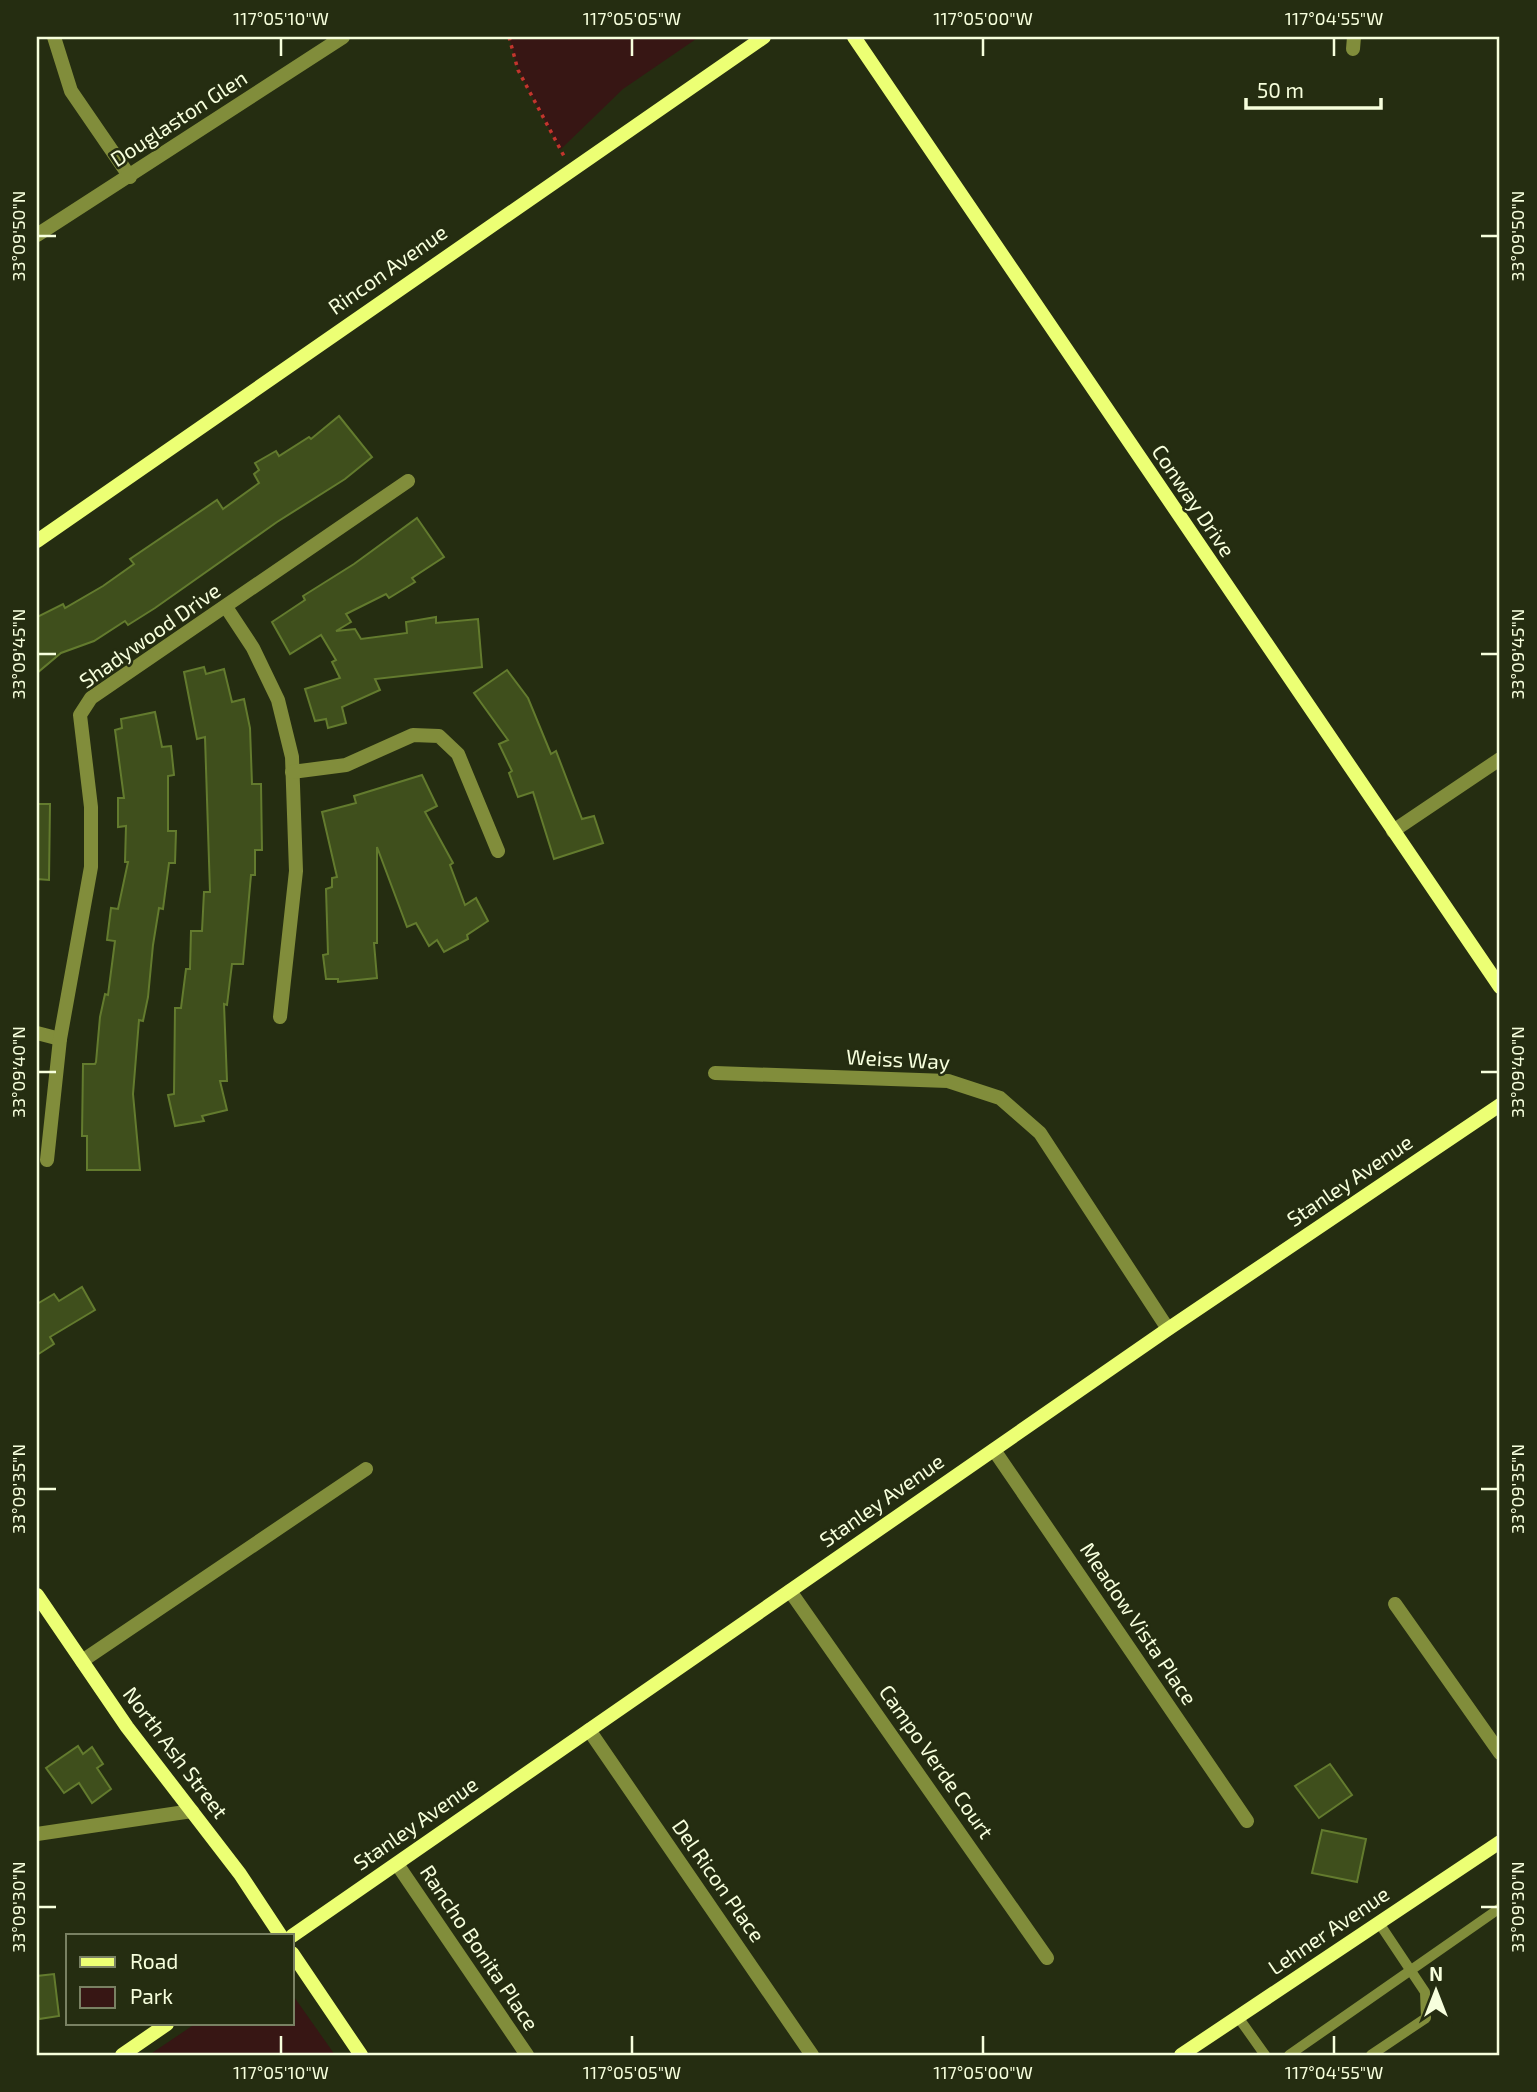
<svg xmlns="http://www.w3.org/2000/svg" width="1537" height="2092" font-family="'Exo 2',sans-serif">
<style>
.green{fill:#371614}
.building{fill:#3f4f1c;stroke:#637b2e;stroke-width:2}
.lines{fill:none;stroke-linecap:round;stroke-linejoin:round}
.path{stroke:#c3352d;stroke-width:3.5;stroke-dasharray:3.5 5;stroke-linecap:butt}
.lane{stroke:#818d3b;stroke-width:10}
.street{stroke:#818d3b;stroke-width:14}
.secondary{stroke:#ecff74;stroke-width:14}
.ticks{fill:none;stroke:#f7ffdd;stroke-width:2.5}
.labels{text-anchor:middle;stroke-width:5;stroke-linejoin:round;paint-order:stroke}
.street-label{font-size:21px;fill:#f7ffdd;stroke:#252d11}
.neatline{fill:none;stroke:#f7ffdd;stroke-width:2.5}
.ticks-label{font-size:18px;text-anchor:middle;fill:#f7ffdd}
</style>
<rect width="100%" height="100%" fill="#252d11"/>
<g class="green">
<path d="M509,37H699L623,89L560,150L518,70Z"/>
<path d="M292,1994L335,2055H149L195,2024H292Z"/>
</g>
<g class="building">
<path d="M339,416L372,457L345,479L277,522L155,608L128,625L125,621L94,641L61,653L37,673V617L63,604L65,608L103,586L134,564L130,559L217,500L223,509L259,483L254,474L259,470L255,463L276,451L279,456L309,437L311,439Z"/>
<path d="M417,518L444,557L412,578L415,582L389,598L386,594L346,614L351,622L336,631L355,629L361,639L407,633L406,622L436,617V623L478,619L482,667L375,679L380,690L342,707L346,723L328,728L326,719L315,721L305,689L340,678L332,662L336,660L321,635L290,654L272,622L305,600L303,596L354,564Z"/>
<path d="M204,667L206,674L224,669L232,702L244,699L250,728L252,784H261L262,850H255V875H251L243,964H232L227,1005L224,1004L227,1081H220L227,1110L202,1116L204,1121L175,1126L168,1095L174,1094L175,1008H181L186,969H190L191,931H202L204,892H210L205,737L197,739L184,672Z"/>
<path d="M507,670L528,698L551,754L556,751L582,819L594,816L603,843L554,859L533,792L518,797L509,773L512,771L499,744L508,740L474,693Z"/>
<path d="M155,712L162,747L171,746L174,775L168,776V831H176L175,863H169L163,909L159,908L153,945L148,997L143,1021L139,1020L133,1094L140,1170H87V1136H82L83,1064H95L96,1062L100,1017L105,994L108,995L115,941L107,940L111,908L118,909L128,862H125L126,826L118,827V798H124L115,730L122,728L121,719Z"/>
<path d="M422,775L437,806L425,812L453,863L450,865L465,905L476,898L488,921L467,935L468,939L444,952L437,940L429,946L416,923L407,927L377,847V943H374L377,978L338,982V979H326L323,955L328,954L326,889L332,887V878L337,877L322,812L356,803L354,796Z"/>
<path d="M37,804H50L49,880L37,879Z"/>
<path d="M82,1287L95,1310L50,1337L54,1344L37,1355V1304L54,1294L59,1301Z"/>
<path d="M78,1746L83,1754L92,1747L103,1764L97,1768L111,1789L92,1803L79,1783L64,1793L46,1768Z"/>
<path d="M1330,1764L1352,1795L1319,1818L1295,1786Z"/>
<path d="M1322,1830L1366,1839L1357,1882L1312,1873Z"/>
<path d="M54,1974L59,2016L39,2019L37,1976Z"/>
</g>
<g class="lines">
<path class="path" d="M509,37L518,70L565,158"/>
<g class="lane">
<path d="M1238,2017L1265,2055"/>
<path d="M1289,2055L1500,1908"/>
<path d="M1371,2055L1426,2018L1425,1992L1379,1923"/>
</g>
<g class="street">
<path d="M54,37L71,91L130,177"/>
<path d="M1353,49L1354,37"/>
<path d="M37,235L343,37"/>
<path d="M226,607L253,648L278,700L292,757L296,871L280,1017"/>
<path d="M292,772L346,765L413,735L439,736L458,754L498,851"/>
<path d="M1393,831L1500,759"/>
<path d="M37,1033L60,1039"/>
<path d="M715,1073L948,1081L1000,1098L1040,1133L1168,1329"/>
<path d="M47,1160L60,1039L91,867V807L80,715L91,698L408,481"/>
<path d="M994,1450L1247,1821"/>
<path d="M790,1591L1047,1958"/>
<path d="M1395,1604L1500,1753"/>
<path d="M82,1661L366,1469"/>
<path d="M589,1730L812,2055"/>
<path d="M37,1834L192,1811"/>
<path d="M397,1864L527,2055"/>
</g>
<g class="secondary">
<path d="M854,37L1500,987"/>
<path d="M37,541L764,37"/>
<path d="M37,1595L127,1727L240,1874L281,1936"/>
<path d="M292,1936L1168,1329L1500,1105"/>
<path d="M292,1953L361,2055"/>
<path d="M122,2055L167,2024"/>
<path d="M1181,2055L1500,1842"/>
</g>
</g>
<path class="ticks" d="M281,38V56M632,38V56M983,38V56M1334,38V56M38,236H56M1481,236H1498M38,654H56M1481,654H1498M38,1072H56M1481,1072H1498M38,1489H56M1481,1489H1498M38,1907H56M1481,1907H1498M281,2036V2054M632,2036V2054M983,2036V2054M1334,2036V2054"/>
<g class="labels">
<g class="street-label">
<text transform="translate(179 119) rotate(-33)" y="7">Douglaston Glen</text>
<text transform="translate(388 270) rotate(-35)" y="7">Rincon Avenue</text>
<text transform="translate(1193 501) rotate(56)" y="7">Conway Drive</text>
<text transform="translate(150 636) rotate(-35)" y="7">Shadywood Drive</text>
<text transform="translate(898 1060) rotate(3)" y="7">Weiss Way</text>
<text transform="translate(1350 1181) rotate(-34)" y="7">Stanley Avenue</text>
<text transform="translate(882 1501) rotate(-35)" y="7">Stanley Avenue</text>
<text transform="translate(1138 1624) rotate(56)" y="7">Meadow Vista Place</text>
<text transform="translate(175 1753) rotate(53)" y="7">North Ash Street</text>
<text transform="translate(936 1762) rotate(55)" y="7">Campo Verde Court</text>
<text transform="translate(416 1824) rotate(-35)" y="7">Stanley Avenue</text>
<text transform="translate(718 1881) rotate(55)" y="7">Del Ricon Place</text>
<text transform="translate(1329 1931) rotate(-34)" y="7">Lehner Avenue</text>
<text transform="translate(479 1948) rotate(56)" y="7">Rancho Bonita Place</text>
</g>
</g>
<rect width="1537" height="2092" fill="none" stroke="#252d11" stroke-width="77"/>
<rect x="66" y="1934" width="228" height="91" fill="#252d11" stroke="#798163" stroke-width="2"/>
<rect x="80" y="1957" width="35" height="10" fill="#ecff74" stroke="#798163" stroke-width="2"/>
<text x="130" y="1969" font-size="21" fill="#f7ffdd">Road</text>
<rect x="80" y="1987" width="35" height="21" fill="#371614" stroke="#798163" stroke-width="2"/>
<text x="130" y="2004" font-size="21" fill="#f7ffdd">Park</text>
<g transform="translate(1436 1991)" stroke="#252d11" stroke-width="5" paint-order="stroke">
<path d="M0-5L12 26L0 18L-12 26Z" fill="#f7ffdd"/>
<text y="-10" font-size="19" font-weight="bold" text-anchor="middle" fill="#f7ffdd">N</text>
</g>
<path d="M1246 98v10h135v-10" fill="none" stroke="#f7ffdd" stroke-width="3.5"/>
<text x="1257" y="98" font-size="21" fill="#f7ffdd" stroke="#252d11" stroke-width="5" paint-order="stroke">50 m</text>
<rect x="38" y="38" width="1460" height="2016" class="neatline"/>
<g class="ticks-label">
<text x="281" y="25">117°05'10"W</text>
<text x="632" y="25">117°05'05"W</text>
<text x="983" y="25">117°05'00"W</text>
<text x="1334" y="25">117°04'55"W</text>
<text transform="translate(19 236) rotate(-90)" y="6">33°09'50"N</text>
<text transform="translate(1518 236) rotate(-90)" y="6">33°09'50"N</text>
<text transform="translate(19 654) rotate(-90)" y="6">33°09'45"N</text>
<text transform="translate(1518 654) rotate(-90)" y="6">33°09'45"N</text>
<text transform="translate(19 1072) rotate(-90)" y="6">33°09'40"N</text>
<text transform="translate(1518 1072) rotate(-90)" y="6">33°09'40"N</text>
<text transform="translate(19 1489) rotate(-90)" y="6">33°09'35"N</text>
<text transform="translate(1518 1489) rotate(-90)" y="6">33°09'35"N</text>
<text transform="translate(19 1907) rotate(-90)" y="6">33°09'30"N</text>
<text transform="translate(1518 1907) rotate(-90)" y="6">33°09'30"N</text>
<text x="281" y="2079">117°05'10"W</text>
<text x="632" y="2079">117°05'05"W</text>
<text x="983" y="2079">117°05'00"W</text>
<text x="1334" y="2079">117°04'55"W</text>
</g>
</svg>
